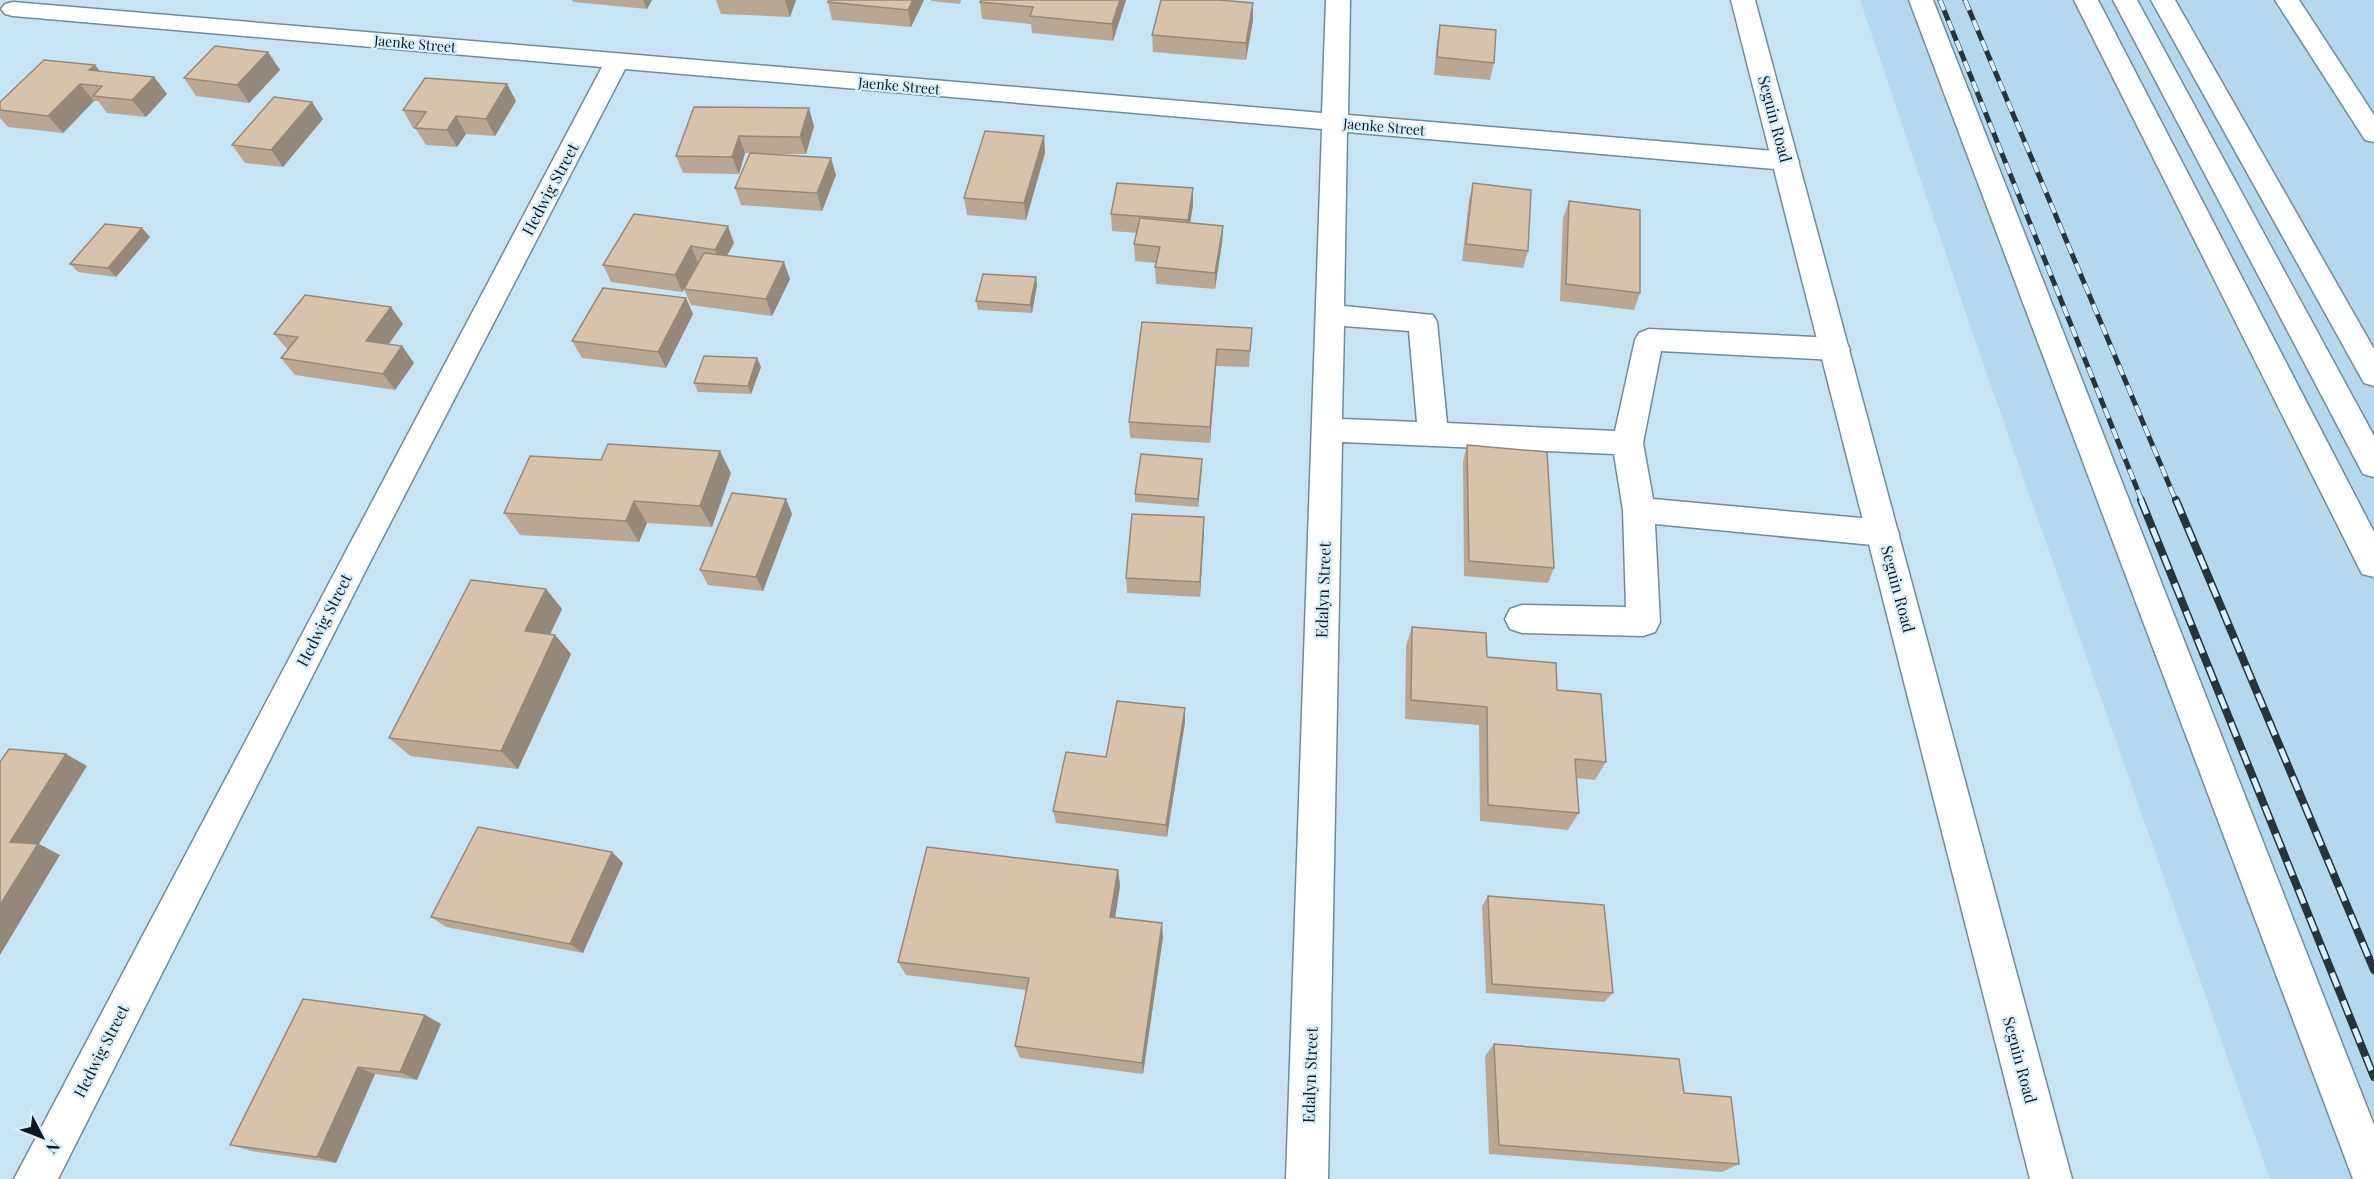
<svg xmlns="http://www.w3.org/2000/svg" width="2374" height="1179" font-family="'Playfair Display',serif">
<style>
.built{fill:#b4d8ee}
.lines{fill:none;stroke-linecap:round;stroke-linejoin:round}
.minor-casing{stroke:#708b9b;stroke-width:3}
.major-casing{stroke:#708b9b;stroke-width:3}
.minor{fill:#fff;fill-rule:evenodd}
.major{fill:#fff;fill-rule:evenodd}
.rail-far1-casing{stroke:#26343b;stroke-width:5}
.rail-casing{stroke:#26343b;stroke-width:8}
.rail-far1{stroke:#d9f0fe;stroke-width:4;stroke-dasharray:11;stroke-linecap:butt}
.rail{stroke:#d9f0fe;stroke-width:5;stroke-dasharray:15;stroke-linecap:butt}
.wall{fill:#b9a793}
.shaded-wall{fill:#968878}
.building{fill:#d7c2ab;stroke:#968878;stroke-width:1.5}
.labels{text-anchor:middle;stroke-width:4.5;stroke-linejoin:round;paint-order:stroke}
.far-street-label{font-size:14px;fill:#0e191f;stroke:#d9f0fe}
.street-label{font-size:16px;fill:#0e191f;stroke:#d9f0fe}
</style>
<rect width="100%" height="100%" fill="#c7e4f5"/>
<path class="built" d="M1860,0H2374V1179H2270L1976,343Z"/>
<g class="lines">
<g class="minor-casing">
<g id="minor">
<path d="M1326,0H1350L1348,115L1786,152L1795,155L1799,161L1795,167L1786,170L1347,132L1344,306L1433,315L1437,322L1447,423L1615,431L1635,340L1639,333L1649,329L1835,338L1845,341L1850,349L1845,357L1835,360L1661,351L1643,443L1653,499L1883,520L1894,524L1899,533L1894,542L1883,546L1655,524L1660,622L1655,632L1643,636L1522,633L1510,629L1505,619L1510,609L1522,605L1626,607L1623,510L1614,454L1342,442L1328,1179H1286L1322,129L625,69L369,564L58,1179H14L602,67L13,16L5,14L1,9L5,4L13,2L1322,113ZM1344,326L1409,331L1417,422L1342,419Z"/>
<path d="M1909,0H1933L2374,1125V1179H2353Z"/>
<path d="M2074,0H2098L2374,532V577L2362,574Z"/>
<path d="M2113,0H2137L2374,436V477L2363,474Z"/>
<path d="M2151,0H2175L2374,349V386L2364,383Z"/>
<path d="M2275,0H2299L2374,115V142L2365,140Z"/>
</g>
</g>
<g class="major-casing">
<path id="major" d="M1731,0H1755L2072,1179H2030Z"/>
</g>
<use href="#minor" class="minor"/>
<use href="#major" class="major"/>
<g class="rail-far1-casing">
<g id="rail-far1">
<path d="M1940,0L2142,501"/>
<path d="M1965,0L2176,501"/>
</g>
</g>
<g class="rail-casing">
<g id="rail">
<path d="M2141,500L2374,1077"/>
<path d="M2176,500L2374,970"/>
</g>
</g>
<use href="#rail-far1" class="rail-far1"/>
<use href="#rail" class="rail"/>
</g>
<g class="wall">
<path d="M572,0H652L647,9L573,2Z"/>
<path d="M716,0H796L790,17L721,14Z"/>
<path d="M829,0H924L911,27L832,20L828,2Z"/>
<path d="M931,0H961L960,4L931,1Z"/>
<path d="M1126,0L1113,41L1032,33L1031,24L982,19L980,2Z"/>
<path d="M1253,3V20L1246,60L1153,52L1152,35Z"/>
<path d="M1440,25L1494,63L1490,80L1434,75L1437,42Z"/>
<path d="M268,52L280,70L249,103L196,96L184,78Z"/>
<path d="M100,71L154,77L167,94L146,117L107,113L98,101H94L63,133L8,127L0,118V102Z"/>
<path d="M507,84L516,101L495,136L466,134L457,147L426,145L415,128H413L403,110Z"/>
<path d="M694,107L814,126L806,154H763L836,175L822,211L741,205L735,188L750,153H745L739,174L683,173L676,156Z"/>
<path d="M323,119L283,167L245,163L232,145Z"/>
<path d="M1044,136L1045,153L1026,220L967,215L964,198Z"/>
<path d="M1473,183L1528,251L1523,268L1462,261L1469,200Z"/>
<path d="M1569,201L1640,293L1634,310L1560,301L1563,218Z"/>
<path d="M1193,205L1190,223L1223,226L1222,243L1215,289L1156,284L1155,267L1156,263L1135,261L1134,244L1137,233L1112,231L1111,214Z"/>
<path d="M634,214L734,243L727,256L790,279L772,316L691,305L684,289L682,292L611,282L603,265Z"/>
<path d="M142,228L150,237L116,277L78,272L70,264Z"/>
<path d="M1036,277L1037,285L1032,313L978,310L976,301Z"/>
<path d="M686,298L693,314L666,368L582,358L572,341Z"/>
<path d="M1142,322L1252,328L1249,367L1216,366L1210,443L1130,438L1129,422Z"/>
<path d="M403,324L388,344L402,346L414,363L395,390L295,375L281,358L288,350L274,334Z"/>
<path d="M757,358L761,367L751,394L698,392L694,383Z"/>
<path d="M1467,445L1554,568L1548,583L1464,576L1463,461Z"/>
<path d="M1202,467L1198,507L1135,502V494Z"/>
<path d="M731,473L712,527L647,523L639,542L520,535L504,513Z"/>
<path d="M786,499L792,514L763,591L708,585L700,570Z"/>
<path d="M1204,517L1200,597L1127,593L1126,578Z"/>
<path d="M546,589L562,609L550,634L555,635L571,654L518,769L410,756L389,738Z"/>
<path d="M1412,627L1487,657L1557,690L1606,762L1595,780L1577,778L1579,813L1568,830L1480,821L1479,725L1405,719L1406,646Z"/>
<path d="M1185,708V722L1167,837L1056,823L1053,811L1106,757Z"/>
<path d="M612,852L623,863L583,953L446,927L431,917Z"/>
<path d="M1118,870L1120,886L1115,917L1163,937L1143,1074L1020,1058L1015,1046L1026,990L906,975L898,962Z"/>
<path d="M1488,896L1613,993L1604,1002L1486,993L1482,906Z"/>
<path d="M425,1015L441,1024L417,1080L375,1074L336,1163L251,1151L230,1145Z"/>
<path d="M1494,1044L1684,1093L1739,1164L1722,1172L1489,1154L1485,1056Z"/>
</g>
<g class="shaded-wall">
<path d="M643,0H652L647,9Z"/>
<path d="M785,0H796L790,17Z"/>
<path d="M913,0H924L911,27L908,10Z"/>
<path d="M1120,0H1126L1113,41L1112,24Z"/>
<path d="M1253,3V20L1246,60V43Z"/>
<path d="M268,52L280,70L249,103L237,85Z"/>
<path d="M95,65L109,82L89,70Z"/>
<path d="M154,77L167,94L146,117L132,100Z"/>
<path d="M80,84L94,101L63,133L48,116Z"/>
<path d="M507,84L516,101L495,136L486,119Z"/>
<path d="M312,102L323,119L283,167L271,150Z"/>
<path d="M809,108L814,126L806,154L800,137Z"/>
<path d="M456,116L466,134L457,147L447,130Z"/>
<path d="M739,136L745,153L739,174L732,157Z"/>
<path d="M1044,136L1045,153L1026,220L1024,203Z"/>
<path d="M831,158L836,175L822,211L817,193Z"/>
<path d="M1193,188V205L1188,237V220Z"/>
<path d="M728,226L734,243L721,266L715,250Z"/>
<path d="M1223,226L1222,243L1215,289V273Z"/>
<path d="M142,228L150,237L116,277L108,268Z"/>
<path d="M691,246L698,263L682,292L675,275Z"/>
<path d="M784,262L790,279L772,316L766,299Z"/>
<path d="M1036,277L1037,285L1032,313L1030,305Z"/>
<path d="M686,298L693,314L666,368L658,352Z"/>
<path d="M391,307L403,324L379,358L366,341Z"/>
<path d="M402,346L414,363L395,390L383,374Z"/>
<path d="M1217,349L1216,366L1210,443V427Z"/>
<path d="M757,358L761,367L751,394L748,386Z"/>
<path d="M720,451L731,473L712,527L700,506Z"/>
<path d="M1202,459V467L1198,507V499Z"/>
<path d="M786,499L792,514L763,591L756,577Z"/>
<path d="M634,501L647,523L639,542L626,521Z"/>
<path d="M1204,517V533L1200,597V582Z"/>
<path d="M546,589L562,609L542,651L525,631Z"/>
<path d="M555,635L571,654L518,769L501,751Z"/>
<path d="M1185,708V722L1167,837L1166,825Z"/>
<path d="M66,754L87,766L39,844L60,855L0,955V905L10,842Z"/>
<path d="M612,852L623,863L583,953L570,944Z"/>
<path d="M1118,870L1120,886L1113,931L1110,917Z"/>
<path d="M1162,923L1163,937L1143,1074L1142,1063Z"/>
<path d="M425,1015L441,1024L417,1080L400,1072Z"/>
<path d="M358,1067L375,1074L336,1163L317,1157Z"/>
</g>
<g class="building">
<path d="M829,0H913L908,10L828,2Z"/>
<path d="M981,0H1120L1112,24L1030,16L1033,7L980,2Z"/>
<path d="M1161,0H1220L1253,3L1246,43L1152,35Z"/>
<path d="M1440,25L1496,30L1494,63L1437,57Z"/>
<path d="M215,46L268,52L237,85L184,78Z"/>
<path d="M44,60L95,65L89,70L154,77L132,100L93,96L102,86L80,84L48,116L0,110V102Z"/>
<path d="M425,78L507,84L486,119L456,116L447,130L415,128L426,112L403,110Z"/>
<path d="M274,97L312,102L271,150L232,145Z"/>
<path d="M694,107L809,108L800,137L739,136L732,157L676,156Z"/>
<path d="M985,131L1044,136L1024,203L964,198Z"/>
<path d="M750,153L831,158L817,193L735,188Z"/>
<path d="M1117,183L1193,188L1188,220L1111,214Z"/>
<path d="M1473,183L1531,190L1528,251L1466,244Z"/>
<path d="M1569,201L1640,210V293L1566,284Z"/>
<path d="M634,214L728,226L715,250L691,246L675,275L603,265Z"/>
<path d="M1140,218L1223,226L1215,273L1155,267L1160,247L1134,244Z"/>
<path d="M105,224L142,228L108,268L70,264Z"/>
<path d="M704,253L784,262L766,299L684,289Z"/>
<path d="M983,274L1036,277L1030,305L976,301Z"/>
<path d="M603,288L686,298L658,352L572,341Z"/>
<path d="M305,295L391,307L366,341L402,346L383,374L281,358L298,337L274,334Z"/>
<path d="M1142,322L1252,328L1250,351L1217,349L1210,427L1129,422Z"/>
<path d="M704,356L757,358L748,386L694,383Z"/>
<path d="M608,444L720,451L700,506L634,501L626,521L504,513L530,456L601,460Z"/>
<path d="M1467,445L1547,452L1554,568L1469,561Z"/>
<path d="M1141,454L1202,459L1198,499L1135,494Z"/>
<path d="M732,493L786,499L756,577L700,570Z"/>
<path d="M1132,514L1204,517L1200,582L1126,578Z"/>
<path d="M471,580L546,589L525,631L555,635L501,751L389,738Z"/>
<path d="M1412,627L1486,633L1487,657L1556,663L1557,690L1601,694L1606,762L1575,759L1579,813L1488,805L1487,707L1411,700Z"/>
<path d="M1117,701L1185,708L1166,825L1053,811L1066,752L1106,757Z"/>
<path d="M9,749L66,754L10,842L38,844L0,905V762Z"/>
<path d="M478,827L612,852L570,944L431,917Z"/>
<path d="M927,847L1118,870L1110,917L1162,923L1142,1063L1015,1046L1029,978L898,962Z"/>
<path d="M1488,896L1604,905L1613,993L1492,984Z"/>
<path d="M303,999L425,1015L400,1072L358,1067L317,1157L230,1145Z"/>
<path d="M1494,1044L1679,1059L1684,1093L1731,1097L1739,1164L1499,1145Z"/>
</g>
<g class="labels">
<g class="far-street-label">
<text transform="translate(415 44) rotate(5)" y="5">Jaenke Street</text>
<text transform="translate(899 86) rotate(5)" y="5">Jaenke Street</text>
<text transform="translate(1384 127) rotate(5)" y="5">Jaenke Street</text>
</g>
<g class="street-label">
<text transform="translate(1775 119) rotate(75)" y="6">Seguin Road</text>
<text transform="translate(550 189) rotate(-62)" y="6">Hedwig Street</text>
<text transform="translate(1898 589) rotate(75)" y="6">Seguin Road</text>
<text transform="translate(1323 590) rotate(-88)" y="6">Edalyn Street</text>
<text transform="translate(324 620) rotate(-63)" y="6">Hedwig Street</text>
<text transform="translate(101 1051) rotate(-63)" y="6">Hedwig Street</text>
<text transform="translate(2020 1060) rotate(75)" y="6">Seguin Road</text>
<text transform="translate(1310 1075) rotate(-88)" y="6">Edalyn Street</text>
</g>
</g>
<g transform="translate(42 1137) rotate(132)" stroke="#d9f0fe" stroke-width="4.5" paint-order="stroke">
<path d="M0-4.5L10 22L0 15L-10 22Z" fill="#0e191f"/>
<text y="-9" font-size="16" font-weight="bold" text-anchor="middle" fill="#0e191f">N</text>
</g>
</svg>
